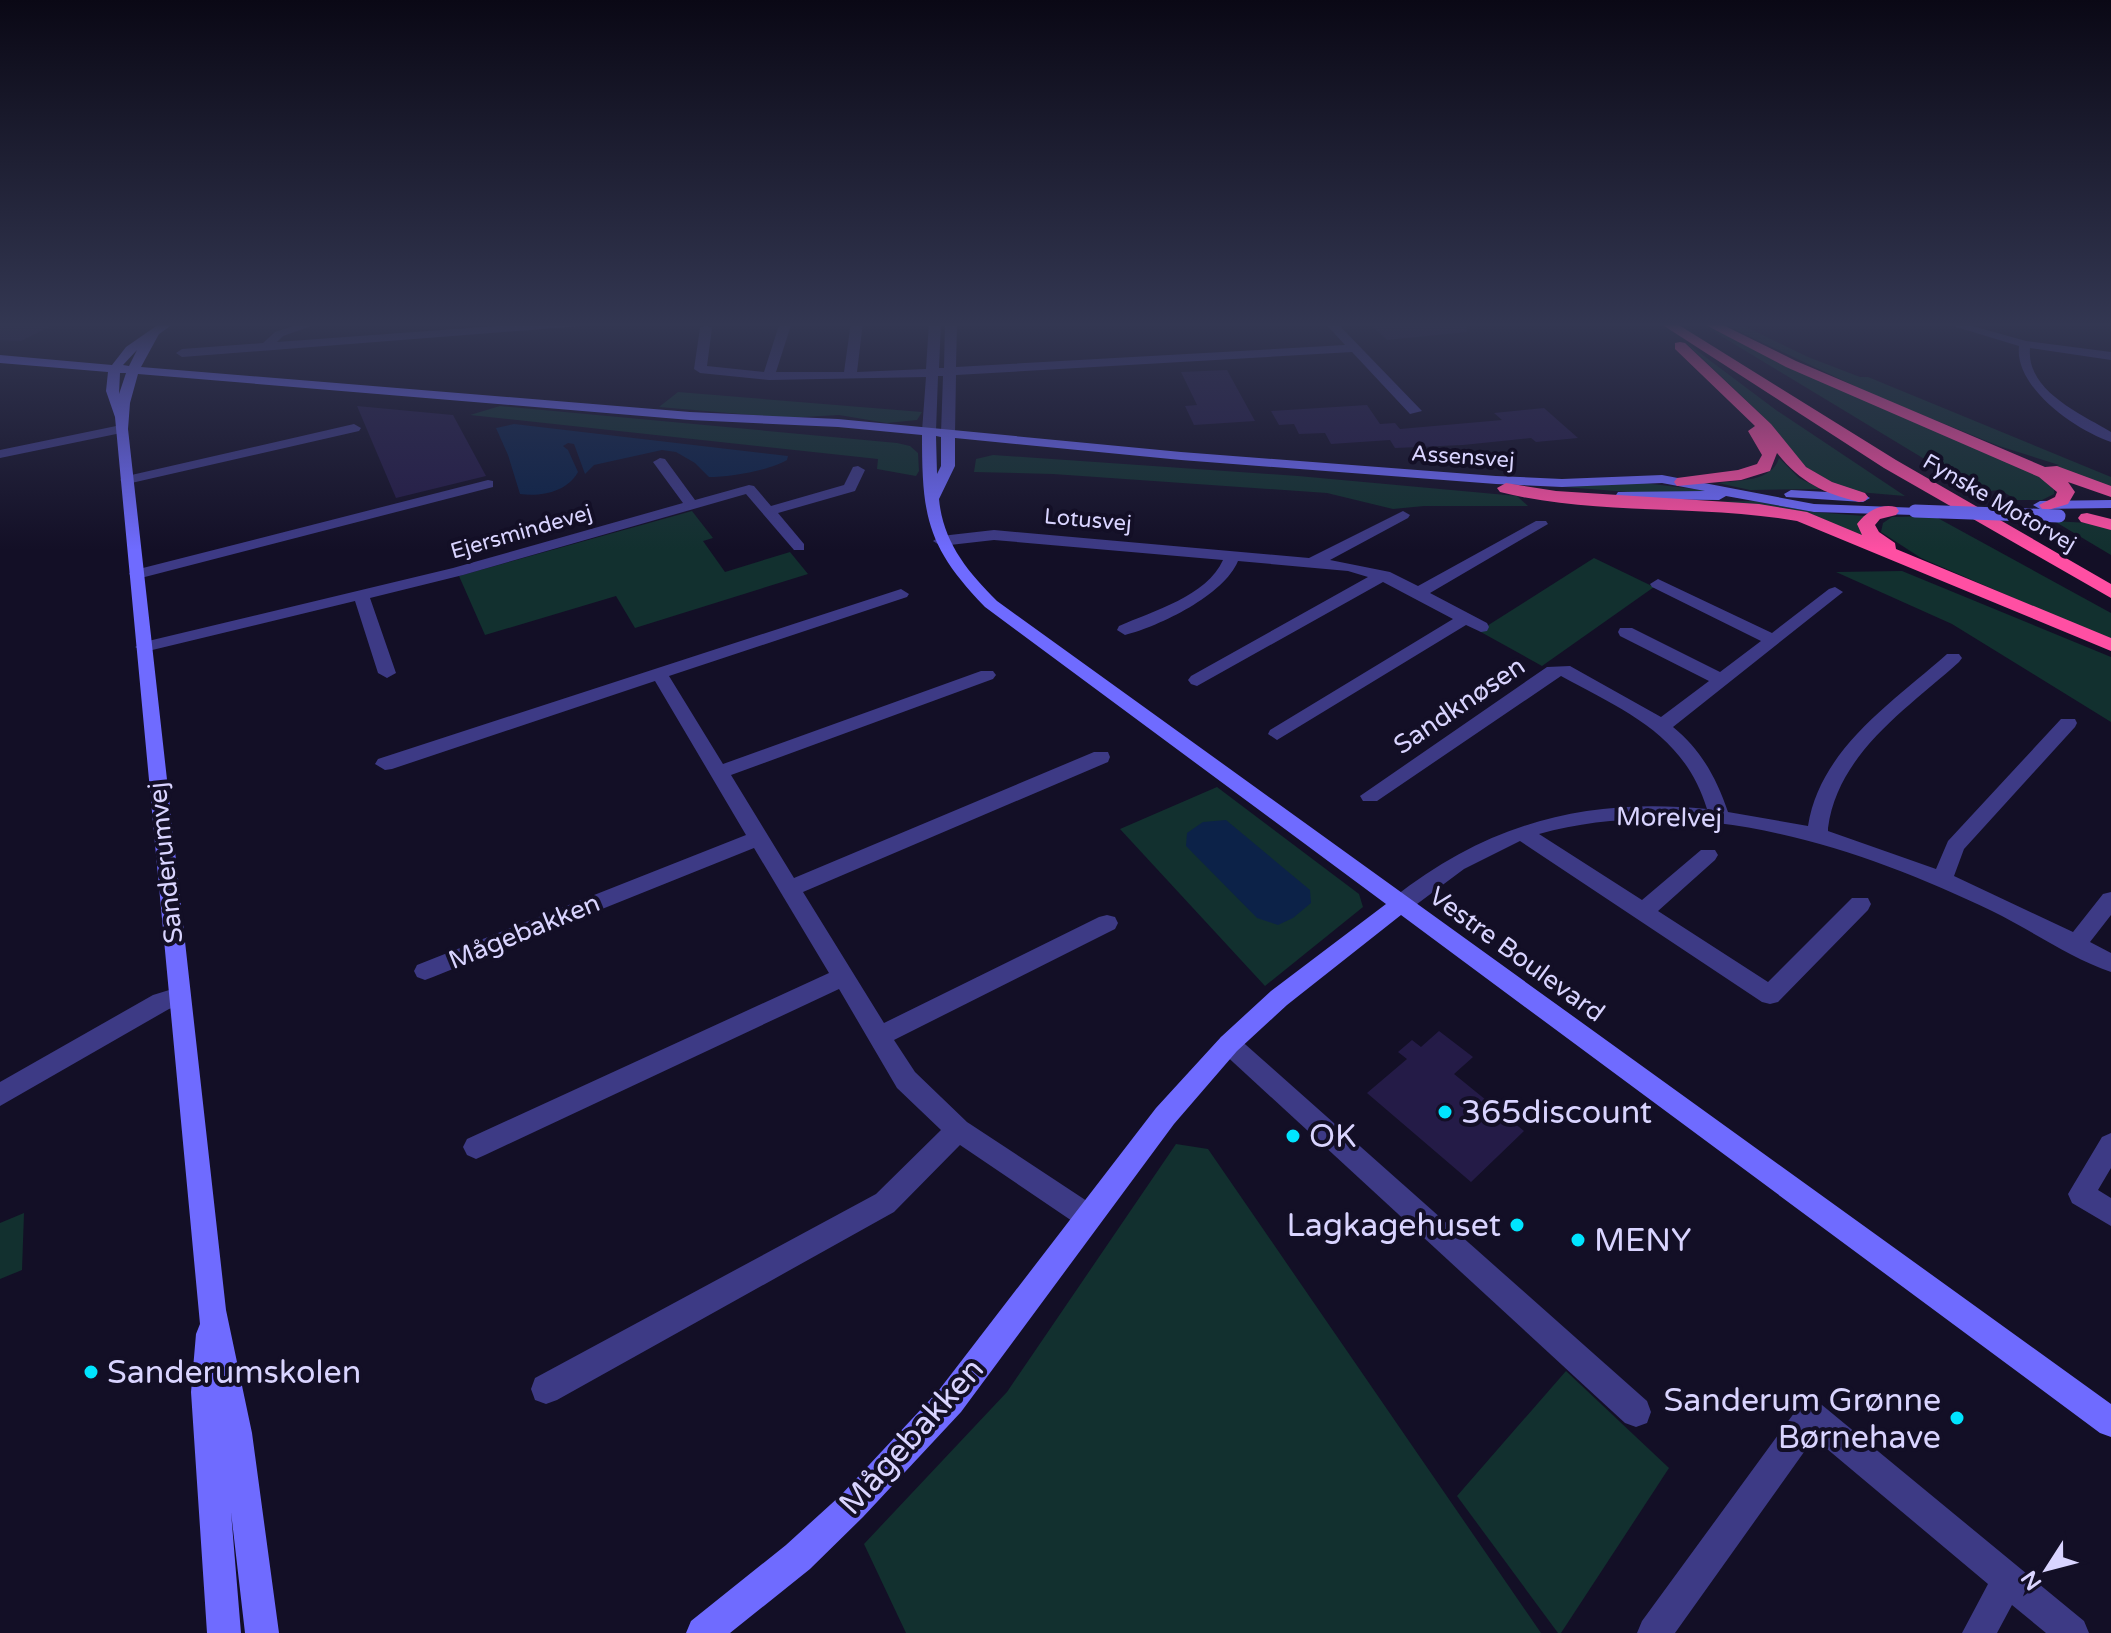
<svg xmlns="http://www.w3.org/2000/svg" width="2111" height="1633" font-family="'Varela Round',sans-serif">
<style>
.green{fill:#12302f}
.water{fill:#0c2248}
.building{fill:#241b47}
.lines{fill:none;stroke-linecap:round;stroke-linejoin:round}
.street{fill:#3d3a85;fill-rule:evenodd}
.secondary{fill:#6f6bff;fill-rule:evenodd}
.highway{fill:#ff4fa3;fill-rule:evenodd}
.secondary-bridge{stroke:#6f6bff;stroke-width:13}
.poi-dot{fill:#00e5ff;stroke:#130f26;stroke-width:3}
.labels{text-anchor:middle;stroke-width:8;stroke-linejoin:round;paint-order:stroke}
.far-street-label{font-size:22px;fill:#d9d4ff;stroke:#130f26}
.street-label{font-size:26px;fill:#d9d4ff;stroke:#130f26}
.near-poi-label{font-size:32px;fill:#d9d4ff;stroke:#130f26;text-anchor:start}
.near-street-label{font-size:32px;fill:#d9d4ff;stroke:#130f26}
</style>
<rect width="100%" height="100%" fill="#130f26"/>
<g class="green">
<path d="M1719,322H1736L1808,357L1860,377H1868L2111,477V490L2050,468L2059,465L1999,446L1878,397Z"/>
<path d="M1701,324L2037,474L2054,489V494L2042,500H2017L2000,490L1979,492Z"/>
<path d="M1684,341L1776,410L1905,496L1858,492L1831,482L1804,466L1770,423Z"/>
<path d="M678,392L922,412L917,420L887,423L839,415L786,418L659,407Z"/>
<path d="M500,406L897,443L910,446L918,453L919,471L916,476L877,469L878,459L470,415Z"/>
<path d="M993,455L1298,476L1517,496L1528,506H1424L1393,509L1327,493L1053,474L974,472L976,459Z"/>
<path d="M1779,458L1799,478L1821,489L1750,490L1718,483C1739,480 1772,482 1779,458Z"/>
<path d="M1644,483L1711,491L1643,493L1563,487Z"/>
<path d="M1755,501L1814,512L1864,516L1871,539L1825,522L1696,502Z"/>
<path d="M692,511L713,538L703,541L725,572L790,552L808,574L635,628L616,596L485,635L459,576Z"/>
<path d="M1934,516L2111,613V640L1921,558L1881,532L1883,523L1892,517Z"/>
<path d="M2054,521L2088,523L2111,529V555Z"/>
<path d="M1594,558L1654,587L1542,666L1479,631Z"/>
<path d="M1902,571L2111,657V722L1952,624L1836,572Z"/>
<path d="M1217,787L1359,894L1363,907L1265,986L1120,829Z"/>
<path d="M1176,1144L1208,1149L1541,1633H906L864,1544L1007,1392Z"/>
<path d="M24,1213L22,1270L0,1279V1223Z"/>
<path d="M1566,1371L1669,1468L1561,1633H1558L1457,1496Z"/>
</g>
<g class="water">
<path d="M514,424L788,456L787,460C771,470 729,477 709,477L695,463L676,452L662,450L594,465L585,474L574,444L568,443L563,446L568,450L578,472C567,492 541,497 520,494L508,455L496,428Z"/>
<path d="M1226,820L1310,890L1311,903L1293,918L1278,925L1257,918L1186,846L1187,833L1203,822Z"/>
</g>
<g class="building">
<path d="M0,322H59L21,341L0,340Z"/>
<path d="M1368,322H1466L1467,332L1387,340Z"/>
<path d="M1227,370L1255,421L1194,425L1185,406L1197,405L1181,372Z"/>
<path d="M1367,405L1380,424L1395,423L1400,429L1502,420L1494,413L1544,408L1578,438L1536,442L1531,438L1463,445L1395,448L1390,440L1331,444L1325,433L1299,434L1294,424L1279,425L1271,411Z"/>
<path d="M357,406L453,415L486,476L396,498Z"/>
<path d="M1439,1031L1473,1057L1454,1074L1524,1131L1471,1182L1367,1093L1407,1059L1398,1052L1412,1040L1421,1047Z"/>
</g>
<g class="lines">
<g class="street">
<path d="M306,322H323L283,336L277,342L552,322H600L594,325L182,357L176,353L182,349L263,343L275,332Z"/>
<path d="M780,322H792L776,372H844L851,322H863L857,372L926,369L929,322H941L939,368H944L945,322H957L956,367L1345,345L1324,322H1336L1422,411L1410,414L1352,352L956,375L955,433L948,437L941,433L943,376H938L936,431L929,435L922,431L926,377L769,380L700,373L694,369L700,328L706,325L712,328L707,366L764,372Z"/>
<path d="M1940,322H1958L2026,341L2111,352V360L2030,348C2026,391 2081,414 2111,432V442C2075,430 2014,387 2019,346Z"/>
<path d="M354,424L361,428L359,431L127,484L120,480L127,476Z"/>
<path d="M121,425L126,426V432L0,458V450Z"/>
<path d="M660,458L665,459L695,500L749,485L754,486L771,506L844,485L853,467L858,466L865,470L855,491L778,513L804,544V550H794L746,494L463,575L370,598L396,673L387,678L378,673L355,601L144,652L135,647L144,642L453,568L683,503L653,462Z"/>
<path d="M488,480L493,481V487L137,579L129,574L131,571Z"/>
<path d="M1403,511L1410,515L1408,518L1330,560L1390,572L1418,586L1536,521H1546L1548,524L1430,593L1487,623L1489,627L1487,631L1481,632L1466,625L1277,740L1268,734L1270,730L1453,619L1383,582L1197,686L1191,684L1188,680L1191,676L1368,577L1348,571L1238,561C1224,595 1160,626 1125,635L1117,630L1119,626C1153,611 1207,596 1223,560L994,540L941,546L933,541L941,536L994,530L1309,558Z"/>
<path d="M1658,579L1772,633L1829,589L1835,587L1843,592L1673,727C1701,750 1716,777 1728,812L1808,826C1820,749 1892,703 1947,654H1959L1962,658L1959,662C1907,709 1838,753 1828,828V831L1936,869L1948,841L2061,719H2075L2077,723L2075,727L1964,849L1954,876L2073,932L2103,894L2111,892V915L2090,942L2111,953V972C2070,958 2031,930 1992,911C1855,845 1691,792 1539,834L1642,900L1701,850H1715L1718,855L1715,860L1658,911L1768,982L1852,898H1868L1871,904L1868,910L1778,1002L1770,1004L1762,1002L1520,841L1464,869L1409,910H1393L1390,904L1393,898C1488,823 1587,797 1707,809C1684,734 1625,711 1561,676L1377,801H1363L1360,796L1547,667L1570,666L1661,717L1709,681L1620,636L1618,632L1620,628H1632L1720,672L1761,641L1652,587L1650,584Z"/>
<path d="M901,589L909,594L907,597L669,676L723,764L981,671H993L996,675L993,679L731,775L794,878L1094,752H1108L1110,757L1108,762L803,892L884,1023L1099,917L1107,915L1115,917L1118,923L1115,929L894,1040L915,1072L967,1122L1096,1207L1100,1216L1096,1225L1087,1229L1078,1225L960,1145L894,1212L557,1400L546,1404L535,1400L531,1389L535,1378L876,1194L941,1130L897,1088L839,989L485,1155L476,1159L467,1155L463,1147L467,1139L829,973L754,848L433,977L425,980L417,977L414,971L417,965L746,835L655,681L392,769L385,770L375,764L378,759Z"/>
<path d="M179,987L187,989L191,996L187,1003L169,1009L0,1106V1082L153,995Z"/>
<path d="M1229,1034L1237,1037L1647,1401L1651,1412L1647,1423L1636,1427L1625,1423L1221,1051L1217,1044L1221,1037Z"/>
<path d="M2111,1133V1168L2098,1190L2111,1198V1226L2072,1203L2068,1194L2102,1137Z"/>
<path d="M1811,1401L1822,1405L2084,1621L2089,1633H2046L2012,1605L1997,1633H1962L1988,1584L1814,1438L1675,1633H1637L1642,1621L1800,1405Z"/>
</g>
<g class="secondary">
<path d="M162,322H176L159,334L141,367L690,412L838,419L1181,452L1496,476L1562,479L1662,475L1814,504L1920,508V514L1915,515L1814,512L1726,496L1719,500L1623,499L1616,495L1618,492L1705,491L1662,483L1562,487L1496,484L1181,460L955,438V466L939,499C943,542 967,571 997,601L2111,1404V1437L2100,1433L1401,915L1287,1005L1237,1051L1174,1124L961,1412L863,1517L810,1569L730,1633H686L691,1621L786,1545L841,1495L939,1390L1156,1108L1221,1037L1271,991L1386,904L985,607C927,547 922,517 922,435L838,427L690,420L138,374L130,403L128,429L226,1310L252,1433L279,1633H245L231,1512L241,1633H207L191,1392L196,1334L200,1324L115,417L106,391L108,372L0,363V355L112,365L126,347ZM137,350L129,366L123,365ZM120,373H126L119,394ZM936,436L941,437V466L937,474Z"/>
<path d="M1791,490L1863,494L1870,498L1863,502L1786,497L1784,494Z"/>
<path d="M2111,500V508L2040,509L2033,505L2040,501Z"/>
</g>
<g class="highway">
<path d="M1658,322H1674L1896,460L2111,584V598L1884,468Z"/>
<path d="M1700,322H1717L1796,361L2045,467L2057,466L2111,486V497L2068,482L2075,492L2068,504L2048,510L2042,509L2039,505L2055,497L2057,492L2039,477L1786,367Z"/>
<path d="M1680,342L1685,343L1771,424L1806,467L1832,482L1865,493L1868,497L1865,501L1859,502C1823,493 1800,482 1777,453L1770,471L1741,480L1677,486L1674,482L1677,478L1738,470L1757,464L1762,455L1748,431L1755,426L1675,349V343Z"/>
<path d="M1506,483L1556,491L1759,504L1807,512L1862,535L1857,524C1866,512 1880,503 1896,507L1899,511L1896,515L1880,519L1875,525L1879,532L1895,543L1896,549L2111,638V651L1797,521C1699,504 1596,516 1500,492L1497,488Z"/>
<path d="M2087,513L2111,519V530L2081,522L2078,518L2081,514Z"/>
</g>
<path class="secondary-bridge" d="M1915,511L2059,516"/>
</g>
<linearGradient id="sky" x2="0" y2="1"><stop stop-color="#0a0815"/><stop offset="0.59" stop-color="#333752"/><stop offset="1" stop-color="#333752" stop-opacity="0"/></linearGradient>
<rect width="2111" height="550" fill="url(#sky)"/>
<g class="poi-dot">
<circle cx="1445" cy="1112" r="8"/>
<circle cx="1293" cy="1136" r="8"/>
<circle cx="1517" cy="1225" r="8"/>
<circle cx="1578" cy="1240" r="8"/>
<circle cx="91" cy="1372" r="8"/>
<circle cx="1957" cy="1418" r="8"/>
</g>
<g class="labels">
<g class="far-street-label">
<text transform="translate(1463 456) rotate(4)" y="8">Assensvej</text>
<text transform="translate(2000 502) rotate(30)" y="8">Fynske Motorvej</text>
<text transform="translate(1088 519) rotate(5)" y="8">Lotusvej</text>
<text transform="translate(521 531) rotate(-16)" y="8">Ejersmindevej</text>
</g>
<g class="street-label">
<text transform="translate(1459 705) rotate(-34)" y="9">Sandknøsen</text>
<text transform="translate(1669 817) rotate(1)" y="9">Morelvej</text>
<text transform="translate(165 863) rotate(-96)" y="9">Sanderumvej</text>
<text transform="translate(524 931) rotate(-22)" y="9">Mågebakken</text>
<text transform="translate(1517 954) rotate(36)" y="9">Vestre Boulevard</text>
</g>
<g class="near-poi-label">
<text x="1461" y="1123">365discount</text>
<text x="1309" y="1147">OK</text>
<text x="1501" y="1236" text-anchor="end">Lagkagehuset</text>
<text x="1594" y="1251">MENY</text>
<text x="107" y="1383">Sanderumskolen</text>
<text x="1941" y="1411" text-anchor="end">Sanderum Grønne<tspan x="1941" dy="37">Børnehave</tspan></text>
</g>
<g class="near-street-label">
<text transform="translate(911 1436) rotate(-48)" y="11">Mågebakken</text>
</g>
</g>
<g transform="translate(2047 1569) rotate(234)" stroke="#130f26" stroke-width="6" paint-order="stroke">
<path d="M0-6L14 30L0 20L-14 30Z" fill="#d9d4ff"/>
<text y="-12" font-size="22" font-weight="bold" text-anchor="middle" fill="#d9d4ff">N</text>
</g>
</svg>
